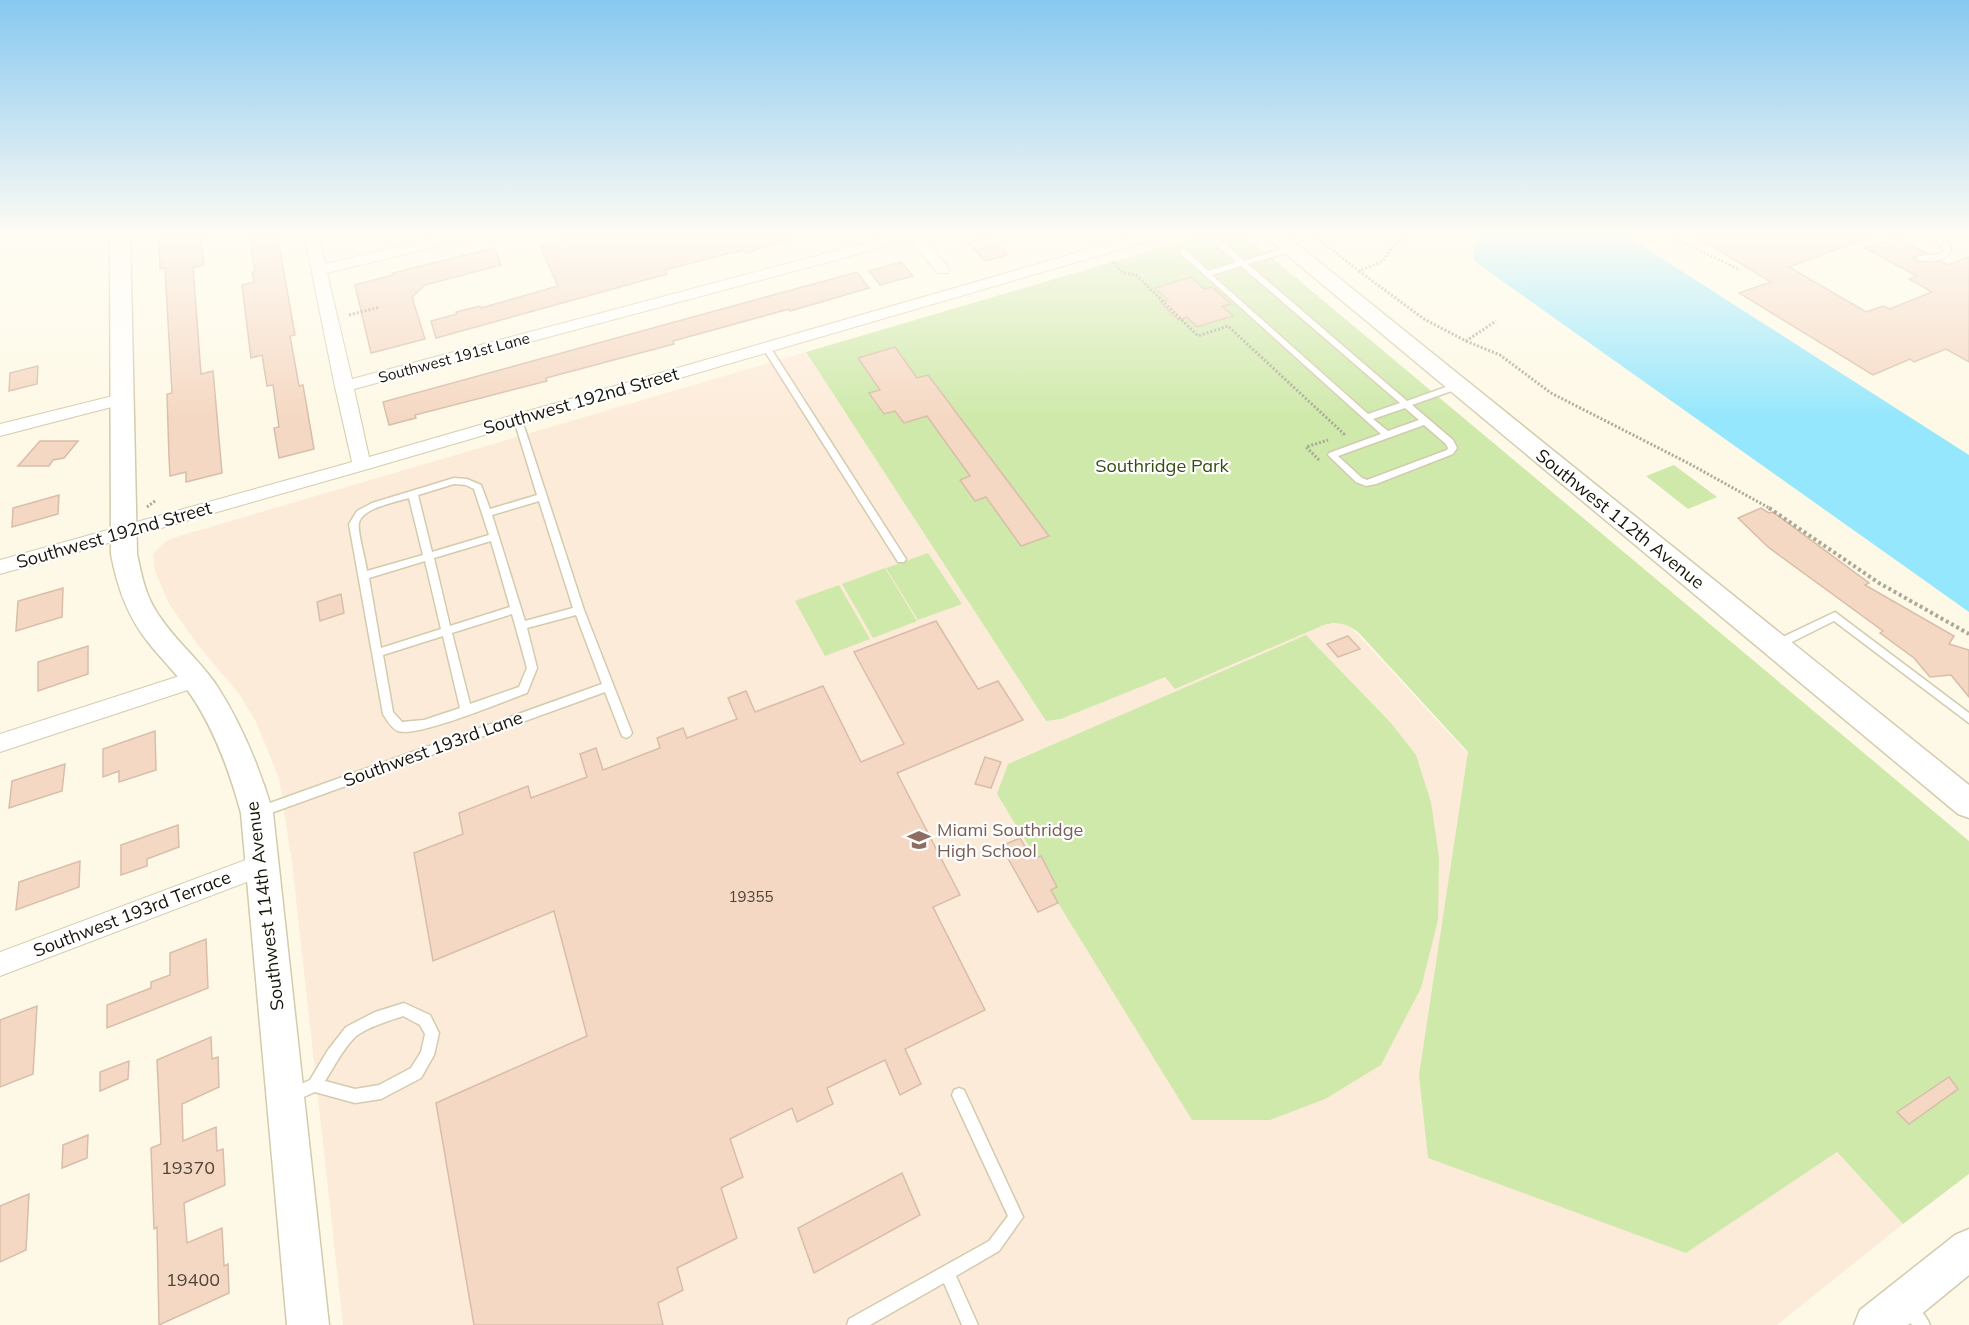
<svg xmlns="http://www.w3.org/2000/svg" width="1969" height="1325" font-family="Mulish,sans-serif">
<style>
.education{fill:#fdebda}
.green{fill:#cee9aa}
.water{fill:#95e7fd}
.building{fill:#f5d8c3;stroke:#d8bda9;stroke-width:1.5}
.lines{fill:none;stroke-linecap:round;stroke-linejoin:round}
.lane-casing{stroke:#d3cbad;stroke-width:3}
.street-casing{stroke:#d3cbad;stroke-width:2}
.secondary-casing{stroke:#d3cbad;stroke-width:3}
.path-far1{stroke:#aca897;stroke-width:3;stroke-dasharray:2 2;stroke-linecap:butt}
.path{stroke:#aca897;stroke-width:4;stroke-dasharray:3 3;stroke-linecap:butt}
.lane{fill:#fff;fill-rule:evenodd}
.street{fill:#fff;fill-rule:evenodd}
.secondary{fill:#fff;fill-rule:evenodd}
.labels{text-anchor:middle;stroke-width:4.5;stroke-linejoin:round;paint-order:stroke}
.far-street-label{font-size:15px;fill:#171409;stroke:#fff}
.number-label{font-size:15px;fill:#4e4538}
.street-label{font-size:18px;fill:#171409;stroke:#fff}
.park-label{font-size:18px;fill:#364a13;stroke:#fff}
.education-label{font-size:18px;fill:#785e54;stroke:#fff;text-anchor:start}
.near-number-label{font-size:18px;fill:#4e4538}
</style>
<rect width="100%" height="100%" fill="#fef9e6"/>
<path class="education" d="M806,352L1046,721L1061,719L1166,676L1175,689L1324,625L1341,623L1350,626L1903,1224L1777,1325H343L292,863L279,778L256,722L239,694L197,644L169,604L155,571L153,554L166,541L176,537Z"/>
<g class="green">
<path d="M1212,233L1245,235L1969,841V1174L1903,1224L1837,1152L1686,1253L1428,1158L1419,1075L1468,752L1359,633C1348,624 1338,621 1324,625L1175,689L1165,677L1061,719L1046,721L806,352Z"/>
<path d="M1674,465L1717,497L1688,509L1646,476Z"/>
<path d="M928,553L962,604L918,620L886,568Z"/>
<path d="M885,568L917,621L873,638L842,584Z"/>
<path d="M839,585L870,639L825,656L795,601Z"/>
<path d="M1306,635L1391,723L1416,755L1431,802L1439,857L1438,920L1421,988L1381,1065L1325,1099L1270,1120H1192L1058,903L1051,890L1057,887L1041,856L1036,858L997,794L1008,764Z"/>
</g>
<path class="water" d="M1485,233H1622L1969,455V612L1474,261C1473,250 1473,239 1485,233Z"/>
<g class="building">
<path d="M172,233H200L204,265L193,268L201,374L213,371L222,473L186,482V472L170,476L169,457L167,394L172,393L165,268L160,269L159,239L173,236Z"/>
<path d="M249,233H276L278,239L295,335L290,336L299,386L303,385L314,449L279,458L274,428L279,427L273,385L267,386L262,355L251,358L242,285L254,282L252,272H255Z"/>
<path d="M571,233H787L788,239L746,253L744,250L722,255L665,270L667,274L436,338L431,321L457,314L456,312L480,306L481,308L558,286L540,246L573,238Z"/>
<path d="M1690,233H1781L1790,238L1805,233H1875L1876,235L1789,267L1866,312L1883,306L1890,309L1932,292L1909,279L1917,276L1865,248L1879,241L1887,243L1890,239L1897,238L1926,253L1913,257L1918,262L1941,261L1948,265L1969,257V362L1946,349L1914,362L1910,359L1873,375L1739,293L1771,282Z"/>
<path d="M991,237L1008,255L985,261L968,243Z"/>
<path d="M494,248L501,265L425,285L412,297L425,339L371,353L355,285L393,275V273Z"/>
<path d="M901,262L913,276L880,285L869,271Z"/>
<path d="M857,272L869,288L790,311L789,309L673,341L674,344L546,378L547,381L415,415L416,418L389,425L383,402Z"/>
<path d="M1191,277L1204,289L1212,287L1231,304L1222,306L1233,316L1197,327L1187,317L1178,320L1160,302L1168,300L1155,288Z"/>
<path d="M895,347L917,378L928,375L1049,536L1021,546L986,497L975,501L960,480L970,476L927,416L904,423L895,411L884,414L869,393L880,390L858,358Z"/>
<path d="M38,366L37,384L9,391L10,373Z"/>
<path d="M40,441H78L64,458L53,460L49,466H18Z"/>
<path d="M59,495L58,514L12,527L13,508Z"/>
<path d="M1761,508L1769,513L1773,512L1869,583L1865,585L1954,636L1949,644L1969,650V697L1951,675L1930,677L1914,658L1880,633L1883,631L1768,547L1738,518Z"/>
<path d="M63,588L62,617L16,631L18,601Z"/>
<path d="M341,594L344,613L320,621L317,602Z"/>
<path d="M936,621L978,689L998,681L1023,720L897,773L960,895L933,907L985,1010L905,1049L921,1084L900,1095L885,1060L827,1088L833,1104L797,1122L792,1108L730,1139L743,1177L721,1188L737,1238L677,1268L683,1290L658,1303L663,1325H474L436,1103L587,1036L554,911L433,961L414,853L463,834L459,813L528,786L531,798L587,777L580,754L596,748L603,770L660,748L657,738L683,728L687,738L737,719L728,698L746,691L755,712L823,686L861,762L904,744L854,652Z"/>
<path d="M1348,636L1360,649L1338,657L1327,644Z"/>
<path d="M88,646V674L38,691V662Z"/>
<path d="M155,731L156,770L119,782V771L103,777V749Z"/>
<path d="M985,757L1001,762L991,788L975,784Z"/>
<path d="M65,764L62,791L9,808L12,781Z"/>
<path d="M178,825L179,847L147,859V866L121,875V845Z"/>
<path d="M1020,838L1030,855L1034,853L1036,858L1041,856L1057,887L1051,890L1058,903L1038,912L1001,846Z"/>
<path d="M80,861L79,887L16,910L19,882Z"/>
<path d="M206,939L208,988L107,1028V1005L151,988V982L170,975V953Z"/>
<path d="M37,1006L33,1074L0,1087V1020Z"/>
<path d="M211,1037L212,1059L218,1057L219,1087L182,1104L183,1141L216,1127L217,1151L223,1149L225,1185L184,1203L187,1243L222,1228L224,1266L228,1264L229,1293L159,1325L157,1227L154,1229L151,1148L161,1144L157,1060Z"/>
<path d="M129,1061L128,1079L100,1091V1072Z"/>
<path d="M1949,1077L1958,1089L1909,1124L1897,1112Z"/>
<path d="M88,1135L87,1158L62,1168L63,1145Z"/>
<path d="M902,1173L920,1215L814,1273L798,1228Z"/>
<path d="M29,1194L26,1250L0,1262V1206Z"/>
</g>
<g class="lines">
<g class="lane-casing">
<g id="lane">
<path d="M1881,233H1889L1887,241H1881Z"/>
<path d="M1922,233H1931L1940,237L1951,233H1961L1945,241L1951,248L1949,255C1939,261 1925,263 1915,258C1923,253 1934,258 1943,252V248L1937,242Z"/>
<path d="M1215,240H1221L1244,261L1287,247H1293V251L1248,264L1407,401L1454,384H1460V388L1412,405L1453,440L1457,448L1453,454L1376,484L1366,486L1356,482L1328,455L1329,453L1381,434L1178,251L1185,249L1208,271L1237,262L1215,244ZM1241,266L1400,403L1368,414L1212,275ZM1405,408L1419,420L1388,431L1373,419ZM1424,425L1446,444L1448,448L1447,450L1367,480L1362,478L1338,456Z"/>
<path d="M763,345H769L770,347L904,556L906,559L904,562H898L762,347Z"/>
<path d="M518,417L522,420L584,610L632,733L630,736L626,738L622,736L605,692L260,817L256,816L254,812L256,808L602,684L576,615L527,628L537,668L527,693C504,701 417,738 398,731C392,729 386,719 383,714L349,524L357,511L372,503L454,478L467,479L481,485L490,509L537,495L514,420ZM454,484L466,485L474,489L489,535L432,552L418,495ZM409,498L423,555L367,571C366,561 357,531 359,523C362,508 396,502 409,498ZM539,501L573,608L525,621L492,515ZM491,541L510,607L450,626L434,558ZM425,561L441,629L381,648L369,578ZM512,614L527,668L519,687L470,704L452,633ZM443,636L460,708L424,720L402,722L393,712L383,655Z"/>
<path d="M1835,612L1969,713V723L1834,621L1780,648H1772L1771,645L1772,642Z"/>
<path d="M404,1003L430,1015L439,1033L434,1055L421,1078L381,1099L355,1103L315,1092L290,1103L285,1101L283,1096L285,1091L310,1080L328,1050L346,1027L375,1012ZM403,1016L420,1025L425,1034L421,1052L411,1068L379,1085L355,1089L325,1081C334,1067 343,1049 355,1037C367,1027 389,1021 403,1016Z"/>
<path d="M959,1088L964,1090L1023,1217L999,1251L956,1276L978,1325H962L944,1283L870,1325H847L849,1319L989,1241L1008,1216L952,1095L954,1090Z"/>
<path d="M1906,1299C1916,1303 1926,1315 1930,1325H1912L1901,1312L1898,1307L1901,1302Z"/>
</g>
</g>
<g class="street-casing">
<g id="street">
<path d="M304,233H318L325,264L456,233H482L480,236L327,273L352,379L903,233H920L950,270L948,273H938L910,240L354,389L369,457L1145,233H1168L1166,236L368,469L0,574V560L352,462L335,387Z"/>
<path d="M121,394L127,395L129,399L127,403L0,436V424Z"/>
<path d="M195,671L203,673L206,679L203,685L0,752V734Z"/>
<path d="M264,853L273,856L276,864L273,872L0,976V952Z"/>
</g>
</g>
<g class="secondary-casing">
<g id="secondary">
<path d="M110,233H130L137,554C141,573 145,594 156,611C173,639 199,659 217,686C242,725 260,769 273,813L329,1325H287L241,813C229,769 213,725 186,688C175,671 160,658 148,642C127,616 117,586 111,554Z"/>
<path d="M1261,233H1283L1969,785V818L1958,814Z"/>
<path d="M1969,1229V1275L1908,1325H1854L1860,1310L1955,1235Z"/>
</g>
</g>
<g class="path-far1">
<path d="M1311,233L1359,271L1383,261L1392,247L1412,233"/>
<path d="M1664,233L1740,270"/>
<path d="M1113,262L1123,273L1136,275L1198,336L1228,326L1344,434L1341,435"/>
<path d="M1359,271L1424,319L1466,341L1496,321"/>
<path d="M349,315L380,307"/>
<path d="M1466,341L1500,355L1551,393L1688,463L1771,509"/>
<path d="M1319,460L1306,447L1328,440"/>
<path d="M147,507L155,501"/>
</g>
<path class="path" d="M1769,508L1879,583L1969,634"/>
<use href="#lane" class="lane"/>
<use href="#street" class="street"/>
<use href="#secondary" class="secondary"/>
</g>
<linearGradient id="sky" x2="0" y2="1"><stop stop-color="#87c8f0"/><stop offset="0.56" stop-color="#fffcf4"/><stop offset="1" stop-color="#fffcf4" stop-opacity="0"/></linearGradient>
<rect width="1969" height="419" fill="url(#sky)"/>
<defs>
<g id="school-bare" transform="scale(1.8)"><path d="M0-5L7-2L0 1L-7-2ZM-4 1L0 2.5L4 1V4Q0 6-4 4Z" fill="#8d6e63" stroke="#fff" stroke-width="2.5" paint-order="stroke"/></g>
</defs>
<g fill-rule="evenodd">
<use href="#school-bare" x="919" y="840"/>
</g>
<g class="labels">
<g class="far-street-label">
<text transform="translate(454 358) rotate(-15)" y="5">Southwest 191st Lane</text>
</g>
<g class="number-label">
<text x="751" y="902">19355</text>
</g>
<g class="street-label">
<text transform="translate(581 401) rotate(-16)" y="6">Southwest 192nd Street</text>
<text transform="translate(1620 519) rotate(39)" y="6">Southwest 112th Avenue</text>
<text transform="translate(114 535) rotate(-16)" y="6">Southwest 192nd Street</text>
<text transform="translate(433 749) rotate(-20)" y="6">Southwest 193rd Lane</text>
<text transform="translate(265 906) rotate(-97)" y="6">Southwest 114th Avenue</text>
<text transform="translate(132 914) rotate(-21)" y="6">Southwest 193rd Terrace</text>
</g>
<g class="park-label">
<text x="1162" y="472">Southridge Park</text>
</g>
<g class="education-label">
<text x="937" y="836">Miami Southridge<tspan x="937" dy="21">High School</tspan></text>
</g>
<g class="near-number-label">
<text x="188" y="1174">19370</text>
<text x="193" y="1286">19400</text>
</g>
</g>
</svg>
